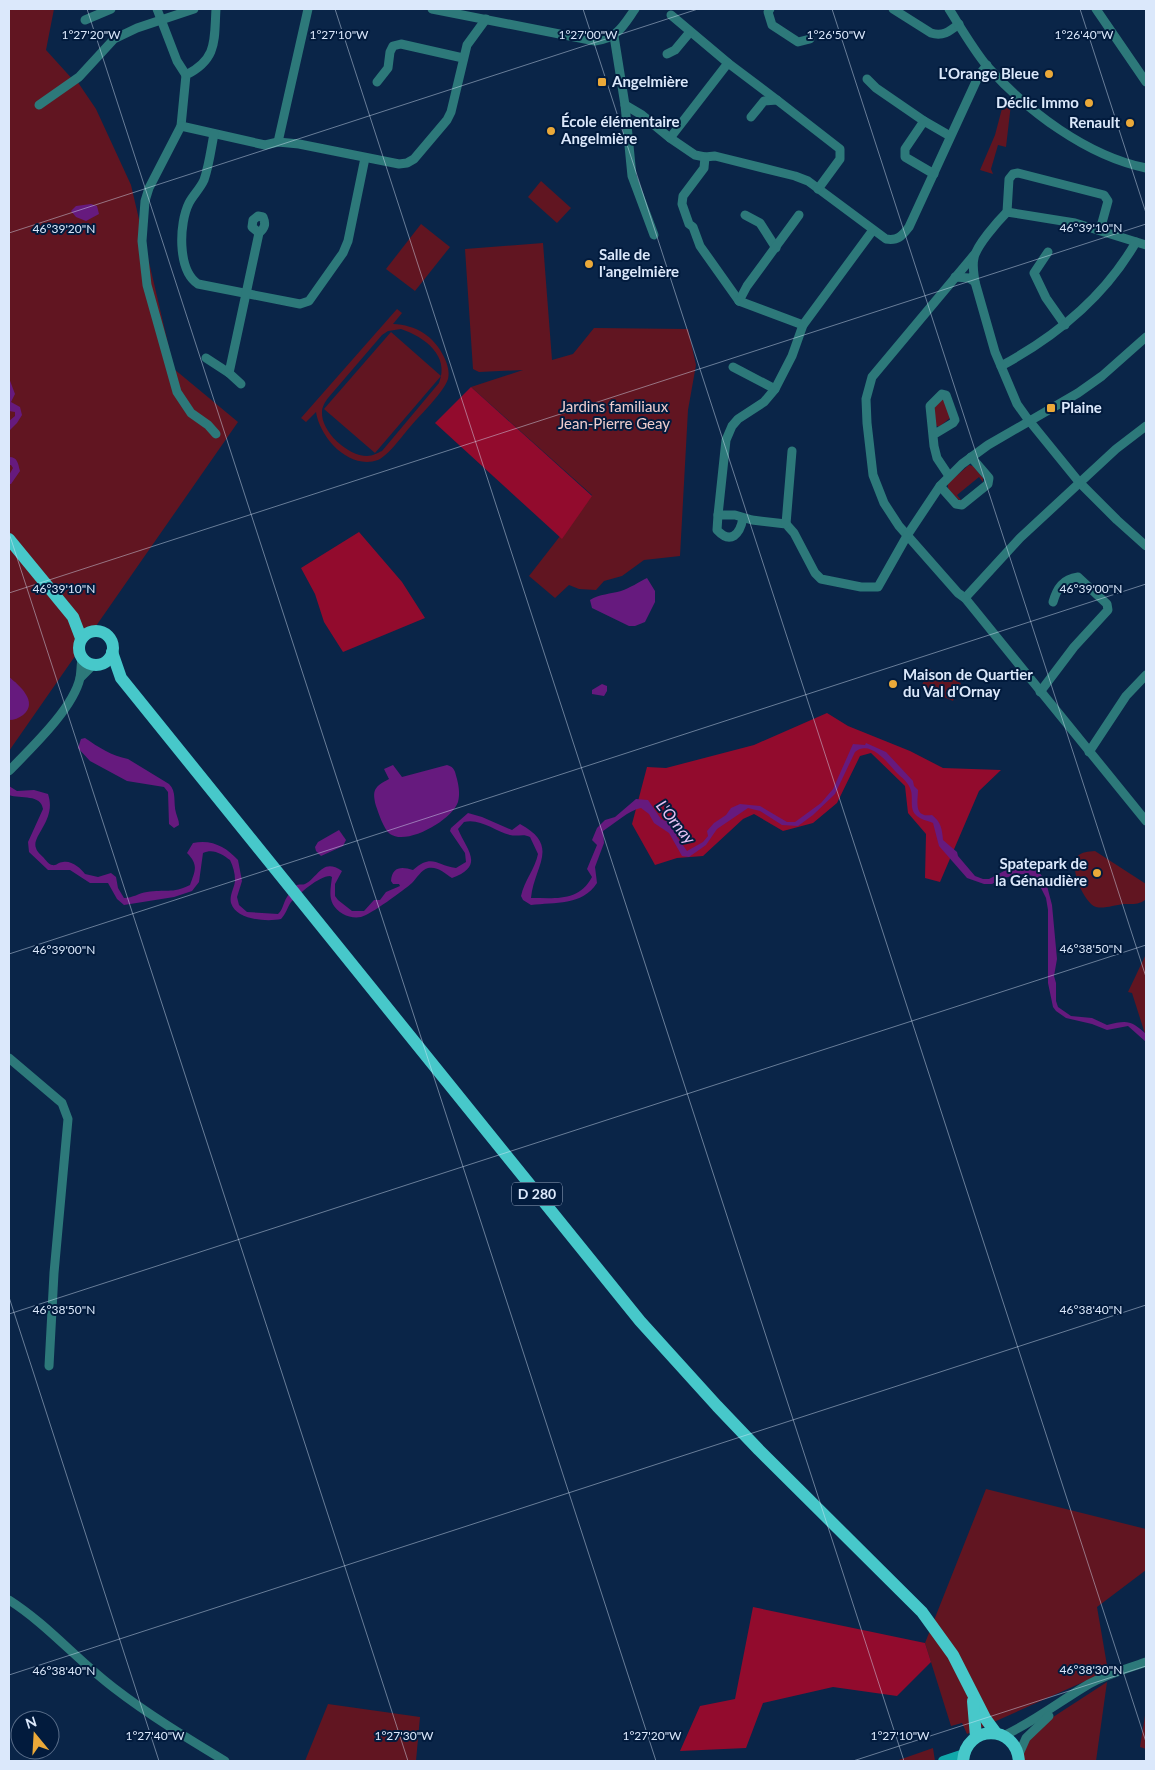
<svg xmlns="http://www.w3.org/2000/svg" width="1155" height="1770" font-family="Lato,sans-serif">
<style>
.green{fill:#611521;fill-rule:evenodd}
.forest{fill:#920b2d}
.water{fill:#661a7e}
.lines{fill:none;stroke-linecap:round;stroke-linejoin:round}
.street{stroke:#2d797a;stroke-width:9}
.secondary{stroke:#11a8aa;stroke-width:10}
.primary{stroke:#47c8ca;stroke-width:12}
.ticks{fill:none;stroke:#dbe8fb;stroke-width:1;stroke-opacity:0.45}
.poi-dot{fill:#eba939;stroke:#021b3d;stroke-width:2}
.labels{text-anchor:middle;stroke-width:4;stroke-linejoin:round;paint-order:stroke}
.shield{fill:#021b3d;stroke:#9aaac2;stroke-width:1}
.shield-label{font-size:14px;font-weight:bold;fill:#dbe8fb}
.poi-label{font-size:15px;font-weight:bold;fill:#dbe8fb;stroke:#021b3d;text-anchor:start}
.park-label{font-size:15px;fill:#eecccd;stroke:#021b3d}
.water-label{font-size:16px;font-style:italic;fill:#e5c1f3;stroke:#021b3d}
.ticks-label{font-size:12px;text-anchor:middle;fill:#dbe8fb;stroke:#021b3d;stroke-width:4;stroke-linejoin:round;paint-order:stroke}
</style>
<rect width="100%" height="100%" fill="#0a2548"/>
<g class="green">
<path d="M9,9H54L46,50L75,82L77,81L96,109L131,185L174,369L238,422L9,751Z"/>
<path d="M1005,97L1011,104L1006,147L998,145L991,169L993,174L980,170L995,135Z"/>
<path d="M541,181L571,208L557,223L528,197Z"/>
<path d="M421,224L450,247L415,291L386,269Z"/>
<path d="M543,243L552,360L573,354L594,328L688,329L696,365L688,410L680,556L644,560L622,576L604,581L596,590L579,589L569,585L555,598L529,576L592,495L471,387L523,370L479,372L473,369L465,249Z"/>
<path d="M397,309L402,313L393,324C416,325 434,336 444,357C447,363 450,372 448,379C444,392 420,415 410,427C402,436 389,455 378,460C349,470 320,438 316,412L306,422L301,418ZM401,329C425,337 450,356 439,383L382,451C377,453 373,456 367,456C348,456 321,432 322,412C322,407 325,402 328,398L382,335L388,331Z"/>
<path d="M391,332L441,376L375,453L324,409Z"/>
<path d="M942,399L944,400L950,418L939,427L935,425L934,408Z"/>
<path d="M969,465L973,466L983,478V482L979,477L957,495L961,500H959L948,490V483Z"/>
<path d="M929,669L961,683L953,701L921,687Z"/>
<path d="M1095,851L1146,884L1145,900C1138,905 1132,904 1123,904C1115,905 1104,909 1096,907C1084,903 1069,868 1077,857C1082,851 1088,852 1095,851Z"/>
<path d="M1146,954V1037L1132,993L1128,992Z"/>
<path d="M986,1489L1146,1529V1570L1097,1607L1108,1671L967,1734L962,1723L951,1726L925,1643Z"/>
<path d="M1107,1682L1096,1761H1022L1027,1734Z"/>
<path d="M328,1704L420,1717L416,1761H305Z"/>
<path d="M1146,1709V1749L1140,1747Z"/>
<path d="M933,1748L935,1761H896Z"/>
</g>
<g class="forest">
<path d="M471,387L592,496L562,539L435,423Z"/>
<path d="M359,532L402,582L425,618L343,652L324,622L315,594L301,568Z"/>
<path d="M827,713L848,726L910,751L943,768L1001,770L979,791L940,882L925,878L926,834L908,813L905,786L871,753L860,756L837,803L813,823L783,831L754,814L743,819L703,856L677,858L655,865L632,824L647,767L666,768L754,745Z"/>
<path d="M753,1607L925,1643L931,1662L897,1696L833,1687L763,1703L746,1748L680,1751L700,1706L735,1699Z"/>
</g>
<g class="water">
<path d="M91,204L97,206L99,214L86,221L76,217L71,211L76,206Z"/>
<path d="M9,378L15,394L11,402L20,407L22,415L17,423L9,431V421L15,416V412L9,411Z"/>
<path d="M9,457C18,457 18,464 20,471L11,484H9V475L13,468L11,465H9Z"/>
<path d="M647,578L655,591V602L645,622L635,626H629L592,608L590,600C599,594 611,594 621,591C630,588 639,582 647,578Z"/>
<path d="M9,677C19,685 39,702 23,715C19,718 14,720 9,720Z"/>
<path d="M602,684L607,686V691L604,696L592,694V690Z"/>
<path d="M85,738C98,747 112,756 128,759L169,784C177,792 173,802 176,813C177,817 179,820 179,825L174,828L169,824L168,792L164,787L127,781L90,761L78,748L81,739Z"/>
<path d="M866,743L886,752L913,781L914,786L918,790C918,801 913,818 932,815C941,822 942,829 943,840L957,852L958,856L975,876L983,879H989L1006,870L1027,867L1037,869L1046,882L1052,905L1057,959L1054,976L1056,983V1001L1058,1007L1071,1016L1092,1018L1107,1025C1127,1020 1131,1020 1146,1034V1042L1128,1026L1107,1030L1092,1024L1066,1018L1056,1011L1053,1007L1048,983V910L1046,898L1038,882L1033,876L1023,874L1003,878L992,884H984L967,878L939,846L933,823C927,820 920,820 915,814C909,807 914,796 910,788C907,781 902,778 897,773C888,764 871,739 855,752L835,794L813,815L798,826L782,825L760,811L748,808L717,829L706,845L689,857L682,856L669,833L654,823L649,814L641,808C629,810 614,824 603,831L604,843L595,867L597,883C582,906 555,902 531,905L523,900L521,896C524,881 535,869 538,854L530,837C523,833 518,837 510,835C495,831 480,818 464,822L458,829C466,849 486,866 452,878C445,873 437,866 428,868C421,870 417,878 412,883C404,890 370,915 361,917C355,918 348,917 343,914C327,904 330,893 332,877L330,876C319,876 299,894 291,902C287,908 286,914 281,919C267,922 236,920 231,903C229,895 235,887 235,880C235,873 233,866 230,860C222,854 213,848 203,853L199,882L192,891L174,897L124,905L117,899L108,883H90L70,870H48L29,852L28,842L43,809C41,794 21,799 9,795V786L17,791L34,790L48,794C57,820 31,836 36,848C37,852 41,855 43,857C46,860 48,864 52,865C57,866 58,862 63,862C71,860 81,868 85,874L98,877L111,873L116,877L118,888L124,898C133,898 139,893 147,892C165,889 172,894 190,885C195,871 199,865 187,853L193,843C212,839 226,847 238,860L242,881L237,897L239,905L247,912L278,914C283,910 283,903 287,897C289,894 294,887 297,885C300,884 303,885 305,884C318,878 322,857 342,871L335,884V896L338,900L352,911H364L374,900H380L386,892L400,886L399,884H393L391,881C392,867 401,866 413,870C433,853 436,866 456,868L466,862L465,853L450,831L451,828L468,813L482,817L512,830L520,824C561,846 534,866 531,898C555,898 579,902 592,877L587,869L597,845L592,840L597,828L605,820L615,817L636,799L648,800L661,819L670,823L674,827L677,837L687,851L703,842L708,836L707,831L714,823L726,815L731,808L740,804L760,806L787,822H795L821,803L833,789L853,744L865,745Z"/>
<path d="M393,765L402,777L447,765C455,767 455,772 457,779C459,787 460,795 458,802C452,820 407,846 390,834C383,828 379,814 376,806C372,790 374,787 389,779L384,769Z"/>
<path d="M339,830L346,840L343,846L321,856L316,851L315,847L318,842Z"/>
</g>
<g class="lines">
<g class="street">
<path d="M157,9L177,61L186,75"/>
<path d="M216,9C214,40 218,59 186,75L181,126L149,188L145,201L142,241L147,285L177,392L191,413L208,425L216,434"/>
<path d="M432,9L595,41C618,38 623,26 635,9"/>
<path d="M770,9L768,12L772,25L798,42L810,39"/>
<path d="M893,9L931,33C943,37 950,31 959,24"/>
<path d="M949,9C961,28 973,49 987,66C1027,111 1087,156 1146,168"/>
<path d="M1096,9L1146,82"/>
<path d="M671,15L728,63"/>
<path d="M85,20L111,9"/>
<path d="M614,36L625,105L632,176L654,235"/>
<path d="M667,54L675,50L690,32"/>
<path d="M867,79L876,88L924,121"/>
<path d="M377,82L388,68L390,52L393,46L401,44L463,58"/>
<path d="M39,105L79,77L114,39L137,28L194,9"/>
<path d="M625,105L642,115L670,138L695,155L705,157L715,156L795,176L808,181L886,239C898,241 902,236 909,227L979,75L987,65"/>
<path d="M751,117L764,101L777,100L840,149V159L818,189"/>
<path d="M181,126L265,145L278,142L299,144L399,164L407,163L414,159L447,120L451,112L467,45L486,19"/>
<path d="M214,134C211,149 209,166 204,180C200,189 193,195 189,203C179,223 177,270 198,284L300,304L309,301L343,253L348,241L365,158"/>
<path d="M670,138L728,63L777,100"/>
<path d="M278,142L308,9"/>
<path d="M705,157L704,168L683,196L682,204L689,224L693,227L700,246L739,301"/>
<path d="M934,174L905,157V149L924,121L950,136"/>
<path d="M745,215L760,223L776,248"/>
<path d="M1100,230L1108,201L1104,195L1018,173L1013,174L1009,179L1007,212L1075,223L1146,245"/>
<path d="M1048,252L1034,273L1046,298L1065,325"/>
<path d="M974,255L872,377L866,399L867,423L873,475L884,503L899,526L958,593L965,598L1146,821"/>
<path d="M955,277L969,278L975,282C974,274 972,266 974,258C976,246 998,221 1007,212"/>
<path d="M975,282L995,352L1017,404L1027,418L1079,482L1117,520L1146,546"/>
<path d="M739,301L747,286L799,215"/>
<path d="M739,301L803,325"/>
<path d="M206,358L229,373L259,233C265,228 266,224 263,217L258,216L253,220L252,227L259,233"/>
<path d="M1001,366C1055,337 1105,296 1136,242"/>
<path d="M733,367L775,389"/>
<path d="M229,373L241,384"/>
<path d="M933,435L953,423L955,420L946,395L942,394L930,406L934,446L937,458L949,476"/>
<path d="M940,486L956,504L962,505L988,484L989,478L971,457"/>
<path d="M718,515L726,440L732,426L738,419L764,402L775,389L792,356L803,325L873,230"/>
<path d="M743,518C740,534 731,545 717,530L718,515H735L752,520L786,524L794,533L815,573L821,579L861,587H878L908,534L940,486L962,464L988,445L1078,393L1102,376L1146,337"/>
<path d="M786,524L792,451"/>
<path d="M965,598L1020,538L1116,449L1146,426"/>
<path d="M80,678L93,665"/>
<path d="M1040,692L1074,647L1108,610L1107,604L1078,577C1063,579 1057,588 1053,602"/>
<path d="M1089,752L1126,696L1146,675"/>
<path d="M9,771C31,748 73,709 80,678C81,672 81,665 82,658"/>
<path d="M9,1058L62,1103L68,1119L54,1273L49,1366"/>
<path d="M9,1600C48,1625 77,1660 114,1688C149,1715 187,1738 225,1761"/>
<path d="M1003,1736C1034,1722 1060,1701 1089,1684C1107,1674 1127,1669 1146,1662"/>
<path d="M1019,1754L1026,1738L1049,1716"/>
</g>
<path class="secondary" d="M943,1761L964,1754"/>
<g class="primary">
<path d="M9,539L73,617L81,638"/>
<circle cx="96" cy="648" r="17"/>
<path d="M112,652L121,678L640,1321L717,1406L759,1450L922,1612L953,1655L985,1718L996,1733"/>
<path d="M973,1701L976,1737"/>
<path d="M963,1761C966,1724 1016,1724 1019,1761"/>
</g>
</g>
<path class="ticks" d="M87,9L656,1761M335,9L904,1761M583,9L1146,1742M832,9L1146,977M1080,9L1146,213M9,233L698,9M9,533L408,1761M9,593L1146,224M9,954L1146,584M9,1297L159,1761M9,1314L1146,945M9,1675L1146,1305M853,1761L1146,1666"/>
<g class="poi-dot">
<circle cx="1049" cy="74" r="5"/>
<rect x="597" y="77" width="10" height="10" rx="2.5"/>
<circle cx="1089" cy="103" r="5"/>
<circle cx="1130" cy="123" r="5"/>
<circle cx="551" cy="131" r="5"/>
<circle cx="589" cy="264" r="5"/>
<rect x="1046" y="403" width="10" height="10" rx="2.5"/>
<circle cx="893" cy="684" r="5"/>
<circle cx="1097" cy="873" r="5"/>
</g>
<g class="labels">
<rect class="shield" x="512" y="1182.5" width="50" height="23" rx="4"/>
<g class="shield-label">
<text x="537" y="1199">D 280</text>
</g>
<g class="poi-label">
<text x="1039" y="79" text-anchor="end">L'Orange Bleue</text>
<text x="612" y="87">Angelmière</text>
<text x="1079" y="108" text-anchor="end">Déclic Immo</text>
<text x="561" y="127">École élémentaire<tspan x="561" dy="17">Angelmière</tspan></text>
<text x="1120" y="128" text-anchor="end">Renault</text>
<text x="599" y="260">Salle de<tspan x="599" dy="17">l'angelmière</tspan></text>
<text x="1061" y="413">Plaine</text>
<text x="903" y="680">Maison de Quartier<tspan x="903" dy="17">du Val d'Ornay</tspan></text>
<text x="1087" y="869" text-anchor="end">Spatepark de<tspan x="1087" dy="17">la Génaudière</tspan></text>
</g>
<g class="park-label">
<text x="614" y="412">Jardins familiaux<tspan x="614" dy="17">Jean-Pierre Geay</tspan></text>
</g>
<g class="water-label">
<text transform="translate(676 822) rotate(51)" y="6">L'Ornay</text>
</g>
</g>
<g class="ticks-label">
<text x="91" y="39">1°27'20"W</text>
<text x="339" y="39">1°27'10"W</text>
<text x="588" y="39">1°27'00"W</text>
<text x="836" y="39">1°26'50"W</text>
<text x="1084" y="39">1°26'40"W</text>
<text x="1091" y="232">46°39'10"N</text>
<text x="64" y="233">46°39'20"N</text>
<text x="1091" y="593">46°39'00"N</text>
<text x="64" y="593">46°39'10"N</text>
<text x="1091" y="953">46°38'50"N</text>
<text x="64" y="954">46°39'00"N</text>
<text x="1091" y="1314">46°38'40"N</text>
<text x="64" y="1314">46°38'50"N</text>
<text x="1091" y="1674">46°38'30"N</text>
<text x="64" y="1675">46°38'40"N</text>
<text x="155" y="1740">1°27'40"W</text>
<text x="404" y="1740">1°27'30"W</text>
<text x="652" y="1740">1°27'20"W</text>
<text x="900" y="1740">1°27'10"W</text>
</g>
<rect width="1155" height="1770" fill="none" stroke="#dbe8fb" stroke-width="20"/>
<g transform="translate(35 1735) rotate(342)"><circle r="24" fill="#021b3d" stroke="#596d89"/>
<path d="M0-4L9 19L0 12L-9 19Z" fill="#eba939"/>
<text y="-8" font-size="14" font-weight="bold" text-anchor="middle" fill="#dbe8fb">N</text>
</g>
</svg>
